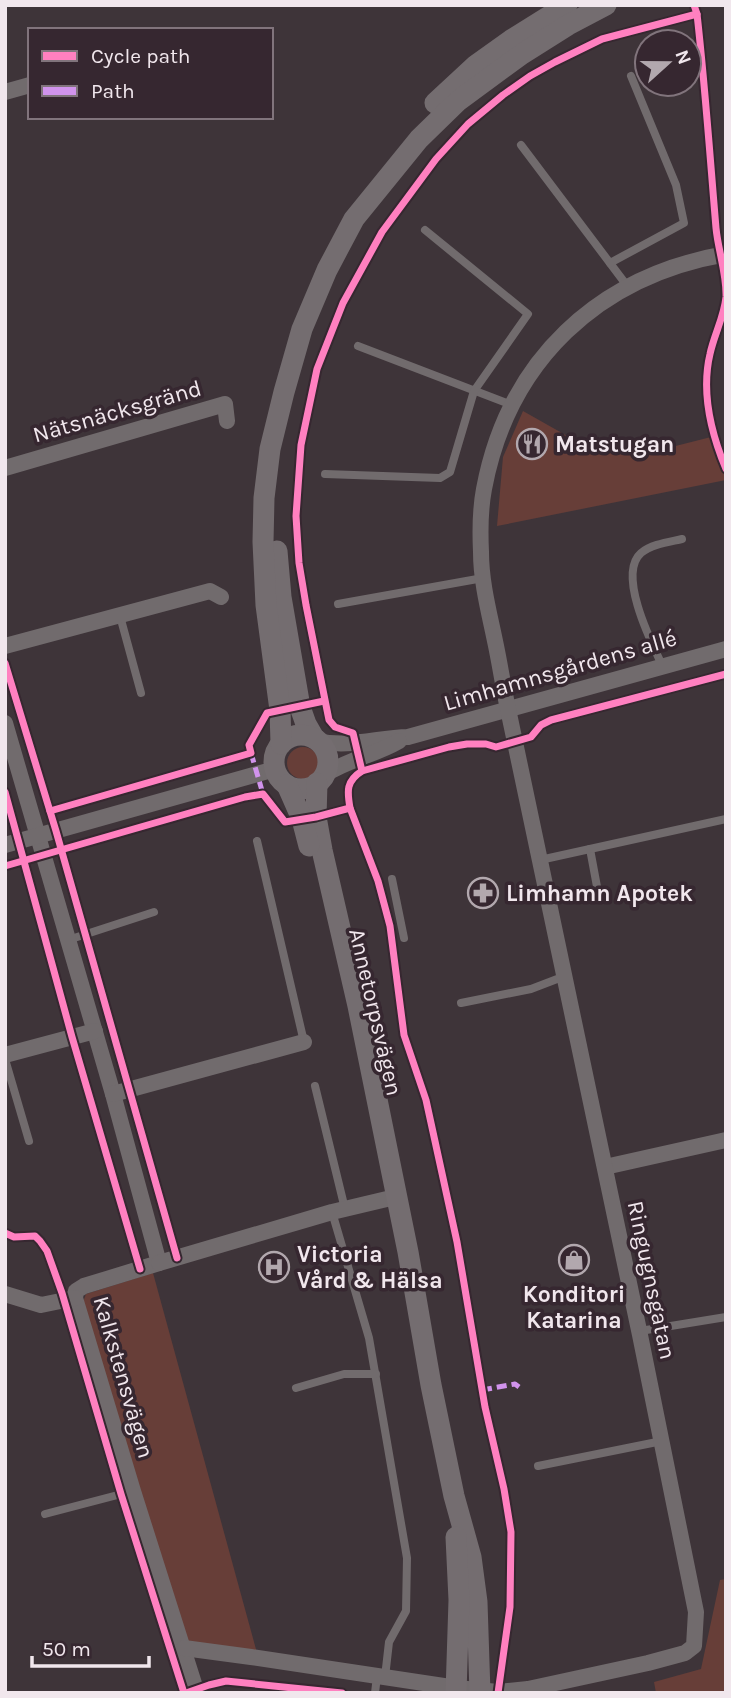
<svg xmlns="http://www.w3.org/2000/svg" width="731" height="1698" font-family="Karla,sans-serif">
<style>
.green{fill:#673e38}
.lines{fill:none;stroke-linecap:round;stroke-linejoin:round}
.service{stroke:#716b6d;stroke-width:8}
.minor{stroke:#716b6d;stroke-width:16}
.secondary{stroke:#746d70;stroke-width:21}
.quiet{stroke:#d193ec;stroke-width:5;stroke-dasharray:10 5;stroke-linecap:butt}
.cycleway-casing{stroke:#362730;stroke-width:11}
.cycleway{stroke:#ff80c0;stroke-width:7}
.labels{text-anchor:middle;stroke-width:7;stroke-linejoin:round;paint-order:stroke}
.street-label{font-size:23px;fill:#f1e7ed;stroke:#362730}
.poi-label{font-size:23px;font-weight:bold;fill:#f1e7ed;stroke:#362730;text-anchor:start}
</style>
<rect width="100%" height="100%" fill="#3e3439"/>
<g class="green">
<path d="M523,411L569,437L602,448L648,453L711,437L726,474V480L497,526L503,457Z"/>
<circle cx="303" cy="763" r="16"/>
<path d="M153,1273L257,1653L188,1642L138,1490L83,1302L86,1294Z"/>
<path d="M726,1579V1693H656L654,1682L701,1669L720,1580Z"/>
</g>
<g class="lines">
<g class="service">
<path d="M521,145L628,287"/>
<path d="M610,263L684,223L676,185L631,76"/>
<path d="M358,346L512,405"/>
<path d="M325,474L440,478L450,472L474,391L528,314L425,230"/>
<path d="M338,604L483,578"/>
<path d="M120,616L141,693"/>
<path d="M662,665C651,642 617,574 641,553C652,544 669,542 682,539"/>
<path d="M257,841L304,1042"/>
<path d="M590,849L598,892"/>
<path d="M540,860L726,819"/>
<path d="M392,879L404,938"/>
<path d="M68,940L154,912"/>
<path d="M461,1003L531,989L565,976"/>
<path d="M5,1059L29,1141"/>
<path d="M315,1086L345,1209"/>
<path d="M332,1212L369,1338L407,1558L406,1611L389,1642L385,1677"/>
<path d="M640,1331L726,1317"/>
<path d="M296,1388L344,1374H376"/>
<path d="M538,1466L662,1441"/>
<path d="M45,1514L133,1491"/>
<path d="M375,1693L377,1676"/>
</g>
<g class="minor">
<path d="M5,92L30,85"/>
<path d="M5,468L225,404L227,421"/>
<path d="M5,646L210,591L221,597"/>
<path d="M5,723L113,1094L159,1263L84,1286L76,1291L75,1298L133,1491L197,1693"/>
<path d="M317,741C349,748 376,738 408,737L726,649"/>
<path d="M324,775C349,759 375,755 399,741"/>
<path d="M5,845L275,769"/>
<path d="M5,1055L95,1031"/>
<path d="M113,1094L304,1042"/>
<path d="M605,1167L726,1140"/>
<path d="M159,1263L332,1212L391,1198"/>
<path d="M5,1294L41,1305L75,1298"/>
<path d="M184,1648L251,1657L457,1688L498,1692L528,1689L648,1663L685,1653L694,1646L696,1612L640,1335L508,709C503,686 500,664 495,641C489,612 481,582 481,552C480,531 480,510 484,489C508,361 598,276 726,254"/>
</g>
<g class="secondary">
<path d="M435,103L476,65L511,40L567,5"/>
<path d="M277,551L281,597L300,707L306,724L314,738"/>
<circle cx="301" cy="762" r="27"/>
<path d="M281,744L280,710L266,605L263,542L264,498L270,449L284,392L302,329L327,270L354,219L419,139L458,101L522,54L568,25L606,5"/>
<path d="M317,783L316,817L322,850L358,1006L408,1252L431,1385L454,1496L471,1557L477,1602L480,1693"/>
<path d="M287,785L302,819L309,846"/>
<path d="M456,1537L459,1600L456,1693"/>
</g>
<g class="quiet">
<path d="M251,753L263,794"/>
<path d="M482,1390L515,1384L519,1387"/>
</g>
<g class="cycleway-casing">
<g id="cycleway">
<path d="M694,5L697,14C705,85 710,157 716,228C718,250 727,275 726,297C724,317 714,335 710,354C701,392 711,433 726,469"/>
<path d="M5,663L56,831L177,1258"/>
<path d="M362,771L449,747L467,744H486L496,747L531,737L541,725L551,720L726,674"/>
<path d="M5,792L72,1037L140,1269"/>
<path d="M50,811L251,753L249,745L267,713L324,701"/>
<path d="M5,866L245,797L263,794L285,822L316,817L350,808"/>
<path d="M5,1233L14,1237L35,1236L40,1241L47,1251L62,1293L121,1494L184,1693"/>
<path d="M186,1693L209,1685L226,1681L342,1693"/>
<path d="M498,1693L510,1607L511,1532L504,1489L485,1407L457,1242L426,1100L404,1035L390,926L378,881L350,808C347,791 346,781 362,771L353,733L335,727L329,720L306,605L299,563L296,516L301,445L317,369L343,303L382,232L436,159L468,124L503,95L530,76L555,62L602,39L697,14"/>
</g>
</g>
<use href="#cycleway" class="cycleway"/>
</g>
<defs>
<g id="restaurant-ring" transform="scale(1.575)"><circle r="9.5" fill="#362730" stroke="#b2a8ae" stroke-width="1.5"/><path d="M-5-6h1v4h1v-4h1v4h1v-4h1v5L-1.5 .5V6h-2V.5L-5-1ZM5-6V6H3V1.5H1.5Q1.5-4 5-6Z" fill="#b2a8ae"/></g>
<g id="pharmacy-ring" transform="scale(1.575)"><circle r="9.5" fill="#362730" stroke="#b2a8ae" stroke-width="1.5"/><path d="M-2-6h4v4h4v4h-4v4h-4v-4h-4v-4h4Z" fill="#b2a8ae"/></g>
<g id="shop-ring" transform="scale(1.575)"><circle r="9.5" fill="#362730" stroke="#b2a8ae" stroke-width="1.5"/><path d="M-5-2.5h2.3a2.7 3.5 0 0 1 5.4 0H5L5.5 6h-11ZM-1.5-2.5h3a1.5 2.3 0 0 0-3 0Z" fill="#b2a8ae"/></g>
<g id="hospital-ring" transform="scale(1.575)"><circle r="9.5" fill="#362730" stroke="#b2a8ae" stroke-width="1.5"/><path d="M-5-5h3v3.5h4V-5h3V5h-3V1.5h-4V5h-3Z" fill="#b2a8ae"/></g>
</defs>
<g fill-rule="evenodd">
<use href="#restaurant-ring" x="532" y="444"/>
<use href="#pharmacy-ring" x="483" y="893"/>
<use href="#shop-ring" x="574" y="1260"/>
<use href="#hospital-ring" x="274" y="1267"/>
</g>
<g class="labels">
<g class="street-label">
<text transform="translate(117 411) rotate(-16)" y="8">Nätsnäcksgränd</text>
<text transform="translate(560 670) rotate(-16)" y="8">Limhamnsgårdens allé</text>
<text transform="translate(376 1012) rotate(77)" y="8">Annetorpsvägen</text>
<text transform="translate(652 1280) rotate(78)" y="8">Ringugnsgatan</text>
<text transform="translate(124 1377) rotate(74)" y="8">Kalkstensvägen</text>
</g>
<g class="poi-label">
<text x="555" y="452">Matstugan</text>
<text x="506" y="901">Limhamn Apotek</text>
<text x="297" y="1262">Victoria<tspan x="297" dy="26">Vård &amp; Hälsa</tspan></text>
<text x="574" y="1302" text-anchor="middle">Konditori<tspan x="574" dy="26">Katarina</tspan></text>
</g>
</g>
<rect width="731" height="1698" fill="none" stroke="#f1e7ed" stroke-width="14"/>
<rect x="28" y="28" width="245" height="91" fill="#362730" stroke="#81747c" stroke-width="2"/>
<rect x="42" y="51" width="35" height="10" fill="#ff80c0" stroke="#81747c" stroke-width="2"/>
<text x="91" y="63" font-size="21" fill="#f1e7ed">Cycle path</text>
<rect x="42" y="86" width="35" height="10" fill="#d193ec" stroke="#81747c" stroke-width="2"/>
<text x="91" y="98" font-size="21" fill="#f1e7ed">Path</text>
<g transform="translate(668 63) rotate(69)"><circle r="33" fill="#362730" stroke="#81747c" stroke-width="2"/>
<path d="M0-5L12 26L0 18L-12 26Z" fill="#b2a8ae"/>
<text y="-10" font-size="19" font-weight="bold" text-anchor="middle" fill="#f1e7ed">N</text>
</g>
<path d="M32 1656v10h117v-10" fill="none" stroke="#f1e7ed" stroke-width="3.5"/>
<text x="42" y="1656" font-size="21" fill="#f1e7ed" stroke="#362730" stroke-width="5" paint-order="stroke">50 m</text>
</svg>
